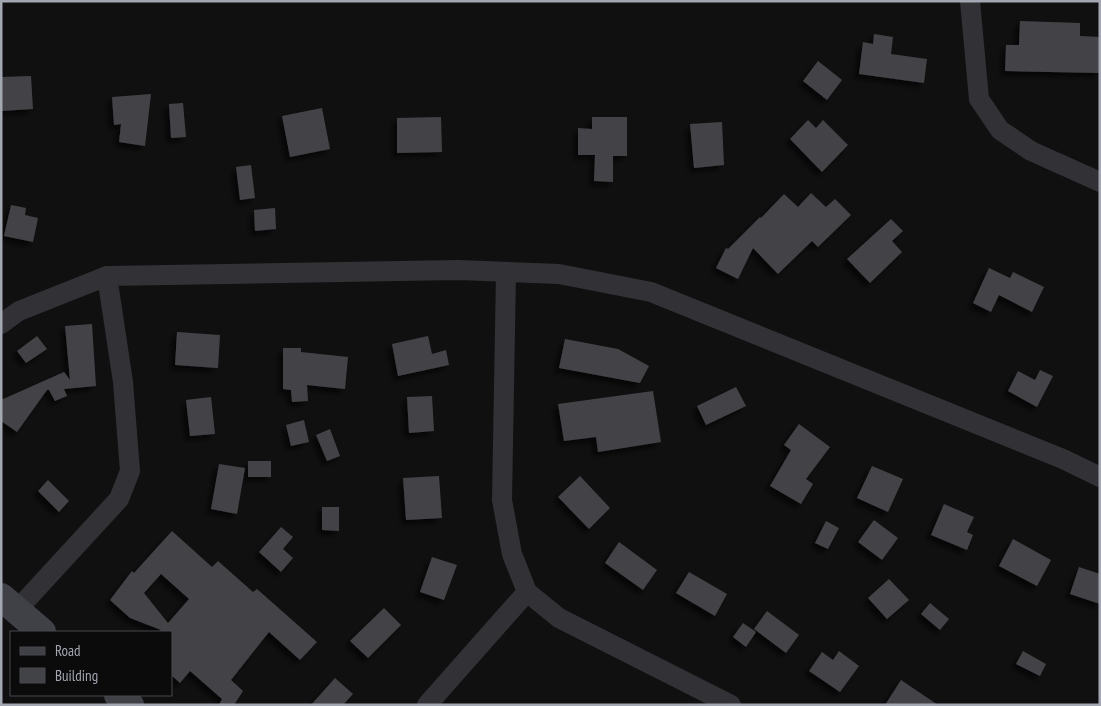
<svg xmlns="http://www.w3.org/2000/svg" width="1101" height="706" font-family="'PT Sans Narrow',sans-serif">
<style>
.building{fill:#424347;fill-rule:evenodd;filter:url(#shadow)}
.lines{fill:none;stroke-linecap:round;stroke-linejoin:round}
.street{stroke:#323236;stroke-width:20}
.secondary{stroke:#404146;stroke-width:28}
</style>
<defs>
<filter id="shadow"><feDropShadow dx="-4.5" dy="4.5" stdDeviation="2.5" flood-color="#0009"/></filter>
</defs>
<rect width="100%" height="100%" fill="#101011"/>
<g class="building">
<path d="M1020,21L1080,23V36L1100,37V73L1005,71L1006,45H1019Z"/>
<path d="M874,34L893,37L891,54L927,59L924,83L859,74L863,42L873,44Z"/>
<path d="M818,61L842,80L827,100L803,81Z"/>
<path d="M31,76L33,109L1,111V77Z"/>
<path d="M151,94L145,146L119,142L121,124L114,125L112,97Z"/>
<path d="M183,103L186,137L171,138L169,104Z"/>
<path d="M322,108L330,149L290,157L282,116Z"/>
<path d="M441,117L442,152L397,153V118Z"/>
<path d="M592,117H627V156H613V182L594,181L595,155H578V128L592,129Z"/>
<path d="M808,120L816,128L823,120L848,145L822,172L790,139Z"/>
<path d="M722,122L724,165L694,168L690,124Z"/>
<path d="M251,165L255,198L240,200L236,167Z"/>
<path d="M811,193L826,207L835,199L851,215L818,247L812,241L778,274L753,248L738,279L716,268L726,248L728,249L760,217L761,218L784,194L798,207Z"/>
<path d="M11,205L26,208L25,215L38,218L33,242L4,236Z"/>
<path d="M275,208L276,229L255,231L254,210Z"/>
<path d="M891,219L903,231L892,241L902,252L870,283L847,259Z"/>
<path d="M989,268L1010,278L1013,272L1044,287L1032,312L999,295L991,312L973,303Z"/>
<path d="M92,324L96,386L64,389L67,396L55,401L49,390H47L17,432L1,421V400L64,372L70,380L65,326Z"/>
<path d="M177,332L220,335L218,368L175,365Z"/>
<path d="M37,336L47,349L26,363L17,351Z"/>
<path d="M428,336L432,354L446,350L449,365L398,376L392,344Z"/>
<path d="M565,339L618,349L649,366L640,383L559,368Z"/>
<path d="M283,348H301V352L348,357L345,389L307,385L308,401L292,402L291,390L283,389Z"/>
<path d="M1040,370L1053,376L1037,407L1008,391L1018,371L1035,380Z"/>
<path d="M736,387L746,406L706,425L697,406Z"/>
<path d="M653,391L661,442L598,452L596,437L564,441L558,404Z"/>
<path d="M432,396L434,431L409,433L407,397Z"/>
<path d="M211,397L215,434L190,436L186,400Z"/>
<path d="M304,420L309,442L291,446L286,425Z"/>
<path d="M799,424L830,447L806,479L813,484L801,504L770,486L791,450L784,445Z"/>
<path d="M330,429L340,456L327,461L316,435Z"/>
<rect x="248" y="461" width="23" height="16"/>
<path d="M219,464L245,468L237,514L211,509Z"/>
<path d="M872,466L903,479L888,512L857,498Z"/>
<path d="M439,476L442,518L406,520L403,478Z"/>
<path d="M580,476L610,508L589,529L558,497Z"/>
<path d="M48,480L69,501L59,512L38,491Z"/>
<path d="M944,504L974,517L967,532L973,535L967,550L931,535Z"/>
<path d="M322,507H339V531L322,530Z"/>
<path d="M874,520L898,538L882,560L858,542Z"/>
<path d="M826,521L839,528L828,549L815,543Z"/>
<path d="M281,527L293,537L283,549L293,558L281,572L259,552Z"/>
<path d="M172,531L212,567L218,561L253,592L257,589L317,642L300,660L269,632L231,680L243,691L234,705H219L222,699L190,671L180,683L171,675V632H159L161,630L130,618L110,600L132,571L134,573ZM161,574L189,599L168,623L144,593Z"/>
<path d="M1013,539L1051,560L1037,586L999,566Z"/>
<path d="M619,542L657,570L643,590L605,563Z"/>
<path d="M432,557L457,565L444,600L420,592Z"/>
<path d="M1079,567L1100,574V604L1070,594Z"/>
<path d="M689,572L727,594L715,616L676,593Z"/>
<path d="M889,579L909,600L887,619L868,598Z"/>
<path d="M930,603L949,619L940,630L921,614Z"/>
<path d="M384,608L401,625L368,658L350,641Z"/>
<path d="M767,611L799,635L786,653L754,629Z"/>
<path d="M743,623L756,632L746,647L733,637Z"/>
<path d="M839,651L859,666L840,692L809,671L822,652L833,660Z"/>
<path d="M1023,651L1046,664L1040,676L1016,664Z"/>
<path d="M335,678L353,694L343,705H311Z"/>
<path d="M901,680L938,705H885Z"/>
</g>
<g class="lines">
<g class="street">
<path d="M970,1L979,99L1000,130L1031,151L1100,182"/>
<path d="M506,273L502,500L512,554L527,592L559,618L731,705"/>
<path d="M1,324L19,311L107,276L458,270L559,274L651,292L1063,459L1100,477"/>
<path d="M16,611L119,499L130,471L123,382L107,276"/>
<path d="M427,705L527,592"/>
</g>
<g class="secondary">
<path d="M1,597L42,632"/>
<path d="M118,695L130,705"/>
</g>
</g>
<rect width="1101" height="706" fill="none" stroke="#a3a7b1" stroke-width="5"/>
<rect x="10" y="631" width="162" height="65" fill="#0b0b0c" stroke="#48494e"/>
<rect x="20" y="647" width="25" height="8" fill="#404146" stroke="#48494e"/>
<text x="55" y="656" font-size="15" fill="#a3a7b1">Road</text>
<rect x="20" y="668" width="25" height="15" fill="#424347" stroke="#48494e"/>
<text x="55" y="681" font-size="15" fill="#a3a7b1">Building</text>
</svg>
